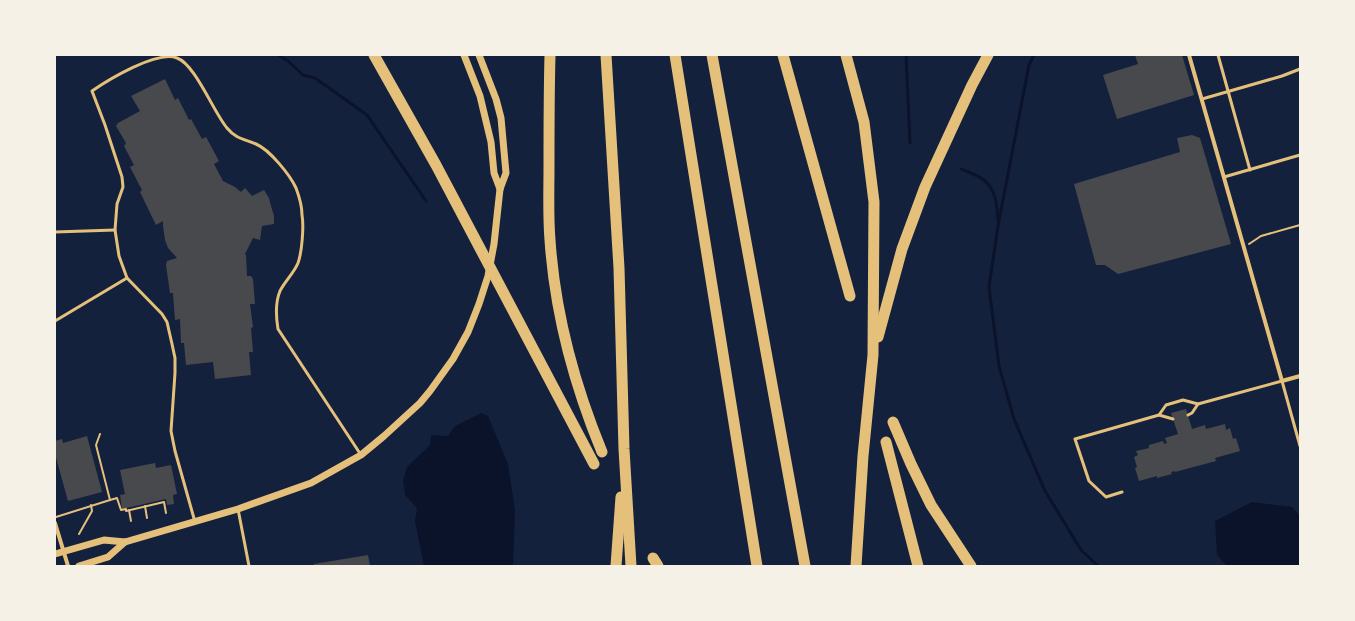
<svg xmlns="http://www.w3.org/2000/svg" width="1355" height="621" font-family="'Asap Condensed',sans-serif">
<style>
.water{fill:#0b132b}
.lines{fill:none;stroke-linecap:round;stroke-linejoin:round}
.stream{stroke:#0b132b;stroke-width:3}
.building{fill:#48494c}
.path{stroke:#e5c07b;stroke-width:2}
.service{stroke:#e5c07b;stroke-width:3}
.minor{stroke:#e5c07b;stroke-width:4}
.tertiary{stroke:#e5c07b;stroke-width:7}
.motorway{stroke:#e5c07b;stroke-width:11}
</style>
<rect width="100%" height="100%" fill="#14213d"/>
<g class="water">
<path d="M481,413L488,416L508,464L515,510L513,566H424L415,521L417,508L405,495L403,480L407,467L430,445L431,435C437,434 441,436 448,436L455,426Z"/>
<path d="M1252,502L1292,507L1300,516V566H1227L1217,555L1215,521Z"/>
</g>
<g class="lines">
<g class="stream">
<path d="M278,55L288,61L303,75L315,78L367,115L426,201"/>
<path d="M906,55L910,143"/>
<path d="M1034,55L1029,65L998,226L989,287L999,366L1014,419L1045,491L1081,550L1098,566"/>
<path d="M961,169C968,172 978,175 984,180C996,190 997,205 998,220"/>
</g>
</g>
<g class="building">
<path d="M1135,55H1182L1194,95L1117,119L1103,75L1138,64Z"/>
<path d="M165,79L175,100L178,98L189,120L191,119L202,139L206,137L219,161L214,164L223,181L235,187L241,192L245,188L252,196L264,190L269,198L271,206L274,216V224L262,226L260,240L253,238L245,254L246,255L247,276H251L253,279L255,304H250L253,327L251,328L253,352H249L251,375L215,379L213,362L186,365L184,343H181L180,319L175,320L173,293H170L166,265L167,261L177,258L168,248L165,240L163,226V221L156,225L140,192L142,190L130,167L134,165L124,146L126,143L116,126L118,123L140,111L131,96Z"/>
<path d="M1192,135L1200,138L1231,244L1118,274L1105,265H1096L1074,184L1180,152L1177,138Z"/>
<path d="M1186,409L1192,429L1205,425L1206,429L1225,424L1226,430L1230,428L1233,439L1236,438L1240,451L1215,458L1216,461L1175,472V471L1171,472L1172,474L1157,478V476L1139,481L1135,468L1137,467L1134,457L1138,455L1136,451L1149,448V445L1163,441L1164,444L1167,443L1165,438L1178,434L1171,413Z"/>
<path d="M87,436L102,492L68,501L55,454V441L62,439L63,443Z"/>
<path d="M155,463L156,468L171,465L177,494L173,495L174,504L167,505L166,499L122,509L120,495L125,494L120,470Z"/>
<path d="M368,555L370,566H314V564Z"/>
</g>
<g class="lines">
<g class="path">
<path d="M1249,244L1261,236L1300,225"/>
<path d="M110,500L117,498L121,510L126,509V511L164,502L166,513"/>
<path d="M145,506L147,518"/>
<path d="M129,510L131,521"/>
<path d="M56,517L110,500L96,445L100,434"/>
<path d="M79,534L92,511L91,505"/>
</g>
<g class="service">
<path d="M1218,55L1250,170"/>
<path d="M1202,99L1282,76L1300,69"/>
<path d="M1224,177L1300,155"/>
<path d="M55,232L115,230"/>
<path d="M55,321L127,278"/>
<path d="M1159,415L1173,419"/>
<path d="M1188,415L1192,413L1198,404"/>
<path d="M1122,492L1106,497L1089,481L1075,439L1159,415L1166,405L1183,400L1198,404L1282,381L1300,446"/>
<path d="M238,509L249,566"/>
<path d="M195,522L175,451L171,431L175,373V358L172,344L167,322L162,314L127,278L119,256L115,230L117,204L123,187L122,177L105,125L92,91C108,80 157,50 177,58C195,64 214,113 227,128C236,139 244,139 256,144C270,150 290,175 296,188C299,196 302,206 302,215C304,226 302,252 298,263C294,273 285,281 280,291C275,303 276,317 278,329L361,455"/>
</g>
<g class="minor">
<path d="M1189,55L1282,381L1300,376"/>
<path d="M55,523L68,566"/>
</g>
<g class="tertiary">
<path d="M464,55L480,96L491,142L494,173L500,189"/>
<path d="M55,554L104,540L125,542L238,509L311,483L361,455L384,436L420,403L430,391L453,359L468,332L479,304L488,276L494,244L500,189L506,173L501,118L496,99L479,55"/>
<path d="M79,566L108,557L125,542"/>
</g>
<g class="motorway">
<path d="M374,55L436,165L594,464"/>
<path d="M550,55C549,92 549,130 549,167C549,192 548,216 550,240C555,314 574,384 602,452"/>
<path d="M606,55L619,268L624,449L631,566"/>
<path d="M675,55L757,566"/>
<path d="M712,55L805,566"/>
<path d="M783,55L850,296"/>
<path d="M846,55L864,122L874,202L873,355L863,456L856,566"/>
<path d="M878,337L902,249L925,187L972,85L988,55"/>
<path d="M893,422L911,464L931,505L971,566"/>
<path d="M886,442L918,566"/>
<path d="M653,558L658,566"/>
<path d="M616,566L621,497"/>
</g>
</g>
<rect width="1355" height="621" fill="none" stroke="#f6f1e7" stroke-width="112"/>
</svg>
